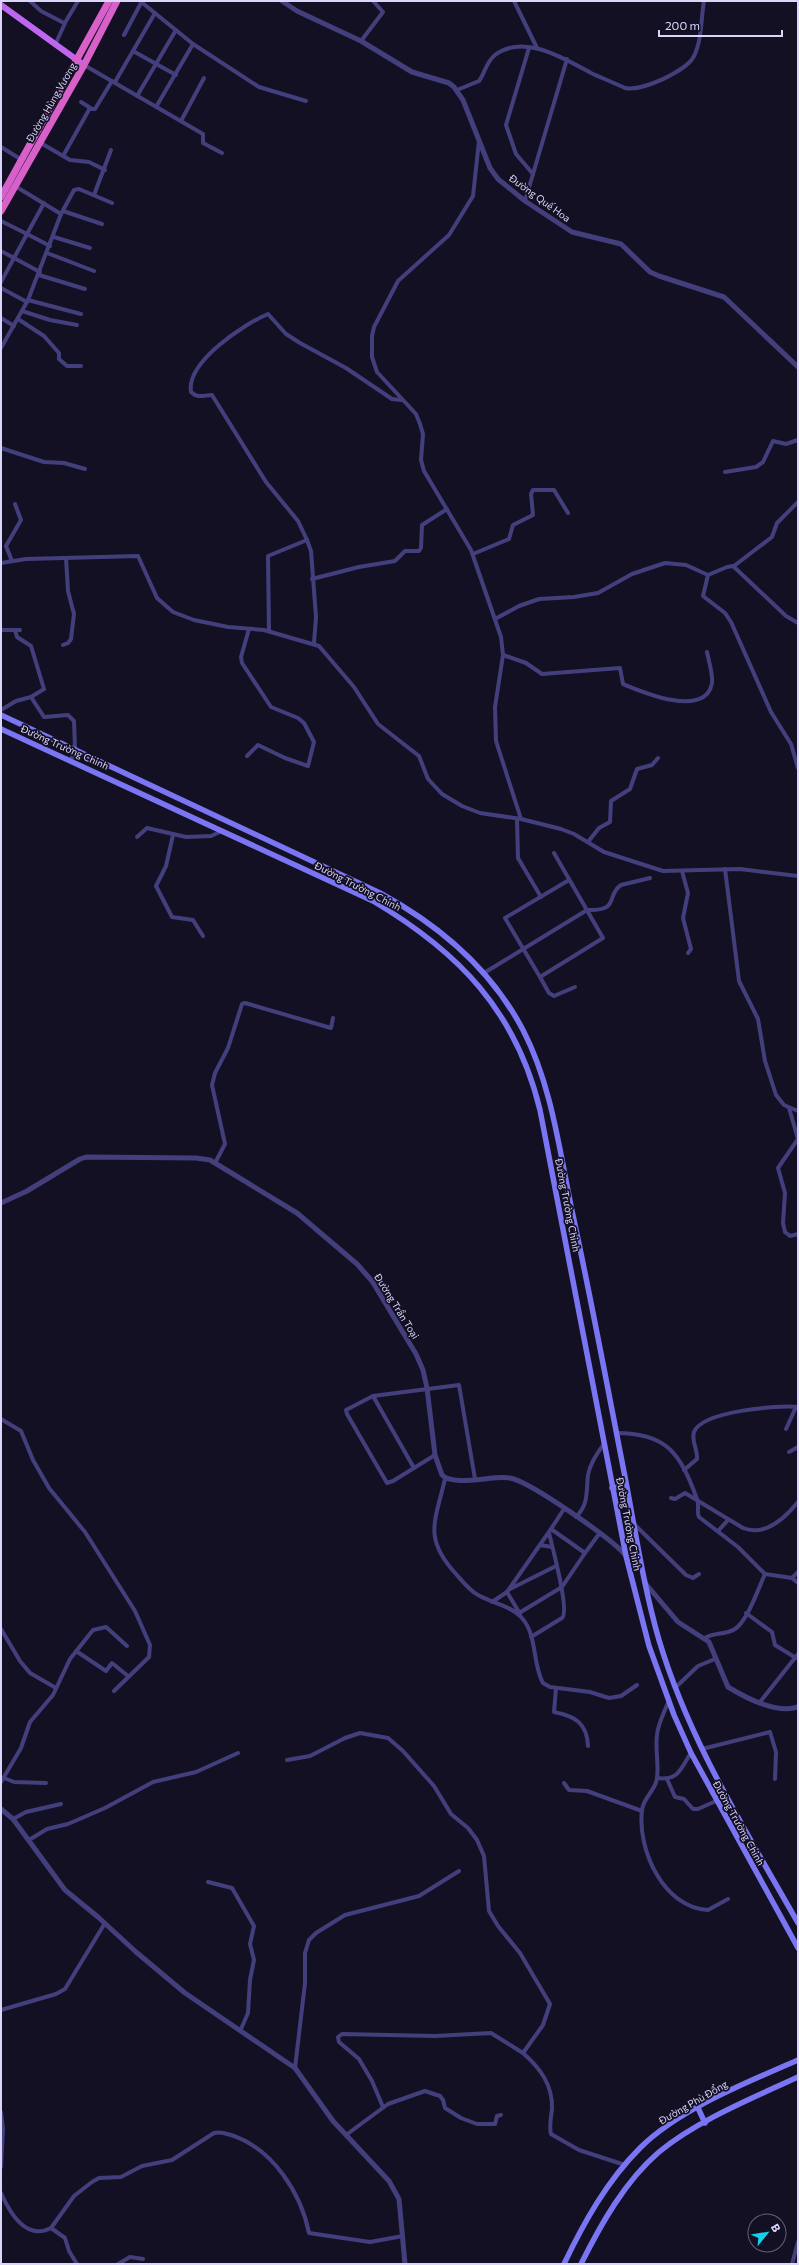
<svg xmlns="http://www.w3.org/2000/svg" width="799" height="2265" font-family="Commissioner,sans-serif">
<style>
.lines{fill:none;stroke-linecap:round;stroke-linejoin:round}
.minor{stroke:#433f7d;stroke-width:4}
.tertiary{stroke:#433f7d;stroke-width:5}
.secondary{stroke:#7a75f3;stroke-width:5.5}
.primary{stroke:#bf66f1;stroke-width:6}
.trunk{stroke:#d860c9;stroke-width:7}
.labels{text-anchor:middle;stroke-width:3.5;stroke-linejoin:round;paint-order:stroke}
.street-label{font-size:10px;fill:#dad5fb;stroke:#141023}
</style>
<rect width="100%" height="100%" fill="#141023"/>
<g class="lines">
<g class="minor">
<path d="M30,1L41,11L64,23"/>
<path d="M140,1L193,44L259,87L306,101"/>
<path d="M514,1L537,48"/>
<path d="M124,35L142,1"/>
<path d="M361,41L383,12L373,1"/>
<path d="M55,45L66,21L78,1"/>
<path d="M529,48L506,125L516,154L533,174"/>
<path d="M133,51L176,75"/>
<path d="M84,65L203,134V143L222,153"/>
<path d="M115,82L155,13"/>
<path d="M457,90L479,81C485,73 486,62 495,55C524,33 565,59 591,73C602,78 614,83 625,88C641,92 687,71 694,56C702,40 701,18 704,1"/>
<path d="M137,96L176,30"/>
<path d="M81,102L92,109H95L112,81"/>
<path d="M156,107L193,44"/>
<path d="M181,121L204,78"/>
<path d="M479,141L473,196L449,235L398,281L374,327L372,336V357L377,372L416,414L420,424L423,434L421,460L424,471L471,550L501,637L503,655L495,707L496,741L521,819"/>
<path d="M39,142L70,160L89,162L105,170"/>
<path d="M1,147L22,160"/>
<path d="M63,156L90,108"/>
<path d="M15,186L61,214"/>
<path d="M94,195L111,150"/>
<path d="M525,201L567,59"/>
<path d="M63,211L102,224"/>
<path d="M1,221L27,234L44,203"/>
<path d="M54,237L90,248"/>
<path d="M1,251L40,272"/>
<path d="M47,253L94,271"/>
<path d="M39,275L85,289"/>
<path d="M1,282L27,234L50,246"/>
<path d="M1,288L27,302"/>
<path d="M28,300L81,314"/>
<path d="M22,311L50,320L77,325"/>
<path d="M1,318L14,326"/>
<path d="M18,319L44,336L59,353V359L67,366H81"/>
<path d="M1,348L28,300L61,214L74,190L79,189L112,203"/>
<path d="M1,448L44,462L64,463L85,469"/>
<path d="M725,472L756,467L763,462L773,441L786,444L798,440"/>
<path d="M473,554L509,539L513,525L533,515L531,494L533,490H554L568,513"/>
<path d="M12,561L6,546L21,520L15,504"/>
<path d="M1,563L26,559L138,556L157,598L173,612L194,620L228,627L264,630L319,646L354,687L378,724L419,756L428,779L442,794L462,806L480,813L521,819L561,829L574,834L604,852L663,871L740,869L798,876"/>
<path d="M734,566L772,537L777,523L798,502"/>
<path d="M708,575L703,596L725,613L731,622L771,712L791,744L798,768"/>
<path d="M312,579L359,567L395,561L405,551H419L421,548L422,525L447,509"/>
<path d="M495,619L519,606L539,599L574,597L598,593L632,574L665,563L686,565L708,575L727,567L733,566L786,616L798,623"/>
<path d="M1,630H20"/>
<path d="M269,631L268,556L307,540"/>
<path d="M314,643L316,617L311,551L307,540L298,521L266,482L212,395C204,395 198,399 191,392C186,362 244,324 268,314L286,334L300,343L346,368L392,399L401,400"/>
<path d="M63,645L68,643L71,639L74,614L68,591L66,558"/>
<path d="M503,655L526,663L542,674L620,668L623,684C642,692 706,719 712,683C713,674 709,662 707,652"/>
<path d="M31,697L44,717L68,715L74,721L75,748L71,760"/>
<path d="M1,710L16,701L31,697L44,689L31,646L17,637L15,630"/>
<path d="M247,756L258,745L285,758L308,766L314,742L304,723L298,718L271,707L242,663L241,657L249,629"/>
<path d="M517,819L518,858L541,897"/>
<path d="M173,835L166,866L156,886L172,917L193,920L203,936"/>
<path d="M137,837L147,828L186,837L211,836L222,831"/>
<path d="M588,842L599,828L610,822L611,801L630,789L637,769L652,765L658,758"/>
<path d="M554,853L603,938L540,977L505,918L569,880"/>
<path d="M725,869L739,981L758,1019L765,1061L776,1095L784,1105L798,1111"/>
<path d="M682,871L688,893L683,918L691,949L688,953"/>
<path d="M484,973L587,910C621,911 605,896 621,885L650,878"/>
<path d="M540,977L549,993L554,996L575,987"/>
<path d="M789,1108L798,1139L778,1168L785,1193L783,1223L785,1232L790,1236L798,1234"/>
<path d="M215,1163L225,1144L212,1085L215,1073L228,1048L242,1004L245,1003L331,1028L333,1018"/>
<path d="M373,1396L414,1468"/>
<path d="M1,1419L21,1431L33,1460L49,1488L85,1532L135,1611L150,1645L149,1657L114,1691"/>
<path d="M786,1429L796,1407"/>
<path d="M616,1433C667,1433 680,1453 697,1499C700,1505 696,1511 699,1517L738,1547L765,1574L792,1578L798,1583"/>
<path d="M789,1452L798,1447"/>
<path d="M435,1455L393,1481L387,1483L347,1414L346,1410L373,1396L459,1385L475,1479"/>
<path d="M684,1470L697,1459C698,1449 691,1442 694,1432C702,1411 778,1405 798,1407"/>
<path d="M445,1479C435,1522 423,1538 456,1574C463,1582 470,1591 478,1595C492,1603 511,1606 521,1617C538,1635 532,1664 543,1683L550,1687L590,1692L609,1698L621,1696L637,1685"/>
<path d="M671,1498L675,1499L685,1493L743,1528C765,1537 785,1518 798,1502"/>
<path d="M564,1509L551,1529L585,1553L599,1534"/>
<path d="M576,1517C589,1504 586,1492 588,1475C590,1464 597,1453 604,1444"/>
<path d="M634,1524L686,1575L693,1578L699,1574"/>
<path d="M718,1531L728,1520"/>
<path d="M540,1545L552,1547"/>
<path d="M792,1578L798,1572"/>
<path d="M510,1589L556,1566"/>
<path d="M507,1592L520,1614"/>
<path d="M492,1602L507,1592L551,1529"/>
<path d="M519,1613L562,1587L585,1553"/>
<path d="M746,1613L772,1632L775,1645L796,1658"/>
<path d="M1,1629L20,1661L30,1673L56,1688"/>
<path d="M531,1637L562,1618C570,1611 552,1546 549,1533"/>
<path d="M705,1638C714,1632 726,1635 735,1629C748,1620 758,1589 765,1574"/>
<path d="M76,1651L106,1671L112,1663L128,1676"/>
<path d="M676,1687L698,1666L715,1659"/>
<path d="M556,1688L554,1712C575,1716 587,1723 588,1746"/>
<path d="M669,1700C665,1711 658,1723 657,1735C655,1749 659,1764 657,1778C656,1790 643,1798 642,1810C637,1850 664,1908 708,1910L728,1899"/>
<path d="M760,1702L798,1654"/>
<path d="M702,1749L770,1732L776,1752L775,1779"/>
<path d="M287,1760L310,1756L345,1738L360,1733L388,1738L403,1751L434,1786L451,1814L468,1828L477,1840L484,1856L489,1911L498,1926L520,1953L550,2004L543,2025L523,2053L491,2033L435,2036L342,2034L338,2037L339,2042L359,2059L372,2081L383,2107"/>
<path d="M4,1778L14,1782L46,1783"/>
<path d="M657,1778C679,1781 680,1769 691,1753"/>
<path d="M667,1779L675,1797L684,1799L693,1809H698L716,1801"/>
<path d="M1,1782L21,1748L30,1722L53,1695L70,1659L93,1630L106,1627L127,1646"/>
<path d="M564,1783L569,1790L587,1791L642,1811"/>
<path d="M13,1819L26,1812L61,1804"/>
<path d="M29,1840L47,1829L68,1824L105,1808L153,1782L196,1772L238,1753"/>
<path d="M208,1882L232,1888L254,1926L250,1944L254,1960L250,1980L248,2013L241,2029"/>
<path d="M1,2010L56,1994L65,1989L105,1923"/>
<path d="M523,2053C540,2068 553,2085 552,2109C551,2117 549,2126 551,2134L579,2150L625,2165"/>
<path d="M295,2068L305,1983V1953L309,1940L316,1933L345,1915L419,1896L459,1871"/>
<path d="M1,2112L3,2129L1,2167"/>
<path d="M346,2135L388,2104L425,2091L440,2096L443,2100L445,2108L461,2118L477,2124H495L497,2116L501,2115"/>
<path d="M1,2193C10,2213 26,2241 51,2228"/>
<path d="M77,2264L69,2251L65,2238L51,2228L74,2196L92,2182L99,2178L121,2177L142,2166L172,2160L214,2133C221,2131 227,2134 234,2136C273,2150 301,2193 309,2233L370,2242L403,2236"/>
<path d="M118,2264L130,2257L143,2259"/>
<path d="M792,2264L798,2242"/>
</g>
<g class="tertiary">
<path d="M282,1L297,11L361,41L412,72L449,83L454,87L463,100L490,168L498,179L525,201L572,232L621,244L650,272L659,276L724,297L798,367"/>
<path d="M1,1203L27,1191L80,1159L86,1157L196,1158L210,1160L297,1213L357,1264L372,1281L416,1354L423,1370L427,1388L435,1455L442,1475C454,1487 493,1475 510,1478C529,1481 614,1540 626,1556"/>
<path d="M645,1583L678,1622L709,1642L728,1687C746,1698 776,1714 798,1707"/>
<path d="M1,1809L13,1819L65,1890L98,1917L136,1952L185,1993L295,2068L333,2121L389,2181L399,2199L405,2264"/>
</g>
<g class="secondary">
<path d="M1,715L380,893C439,925 491,969 523,1030C551,1084 559,1147 571,1206C591,1298 608,1390 626,1482C636,1535 644,1588 659,1640C689,1741 746,1831 798,1923"/>
<path d="M1,729L373,901C459,952 516,1011 540,1110L626,1556L649,1646L674,1715L691,1753L798,1948"/>
<path d="M612,1488L626,1486"/>
<path d="M698,2108L705,2123"/>
<path d="M564,2264C584,2222 607,2181 640,2148C679,2109 748,2082 798,2060"/>
<path d="M581,2264C601,2224 625,2181 659,2152C698,2120 753,2098 798,2077"/>
</g>
<path class="primary" d="M1,5L84,65"/>
<g class="trunk">
<path d="M1,197L109,1"/>
<path d="M1,211L84,65L117,1"/>
</g>
</g>
<g class="labels">
<g class="street-label">
<text transform="translate(51 102) rotate(-60)" y="4">Đường Hùng Vương</text>
<text transform="translate(540 198) rotate(36)" y="4">Đường Quế Hoa</text>
<text transform="translate(65 747) rotate(24)" y="4">Đường Trường Chinh</text>
<text transform="translate(358 886) rotate(27)" y="4">Đường Trường Chinh</text>
<text transform="translate(568 1205) rotate(79)" y="4">Đường Trường Chinh</text>
<text transform="translate(397 1306) rotate(58)" y="4">Đường Trần Toại</text>
<text transform="translate(629 1524) rotate(79)" y="4">Đường Trường Chinh</text>
<text transform="translate(739 1823) rotate(61)" y="4">Đường Trường Chinh</text>
<text transform="translate(693 2102) rotate(-30)" y="4">Đường Phù Đổng</text>
</g>
</g>
<rect width="799" height="2265" fill="none" stroke="#dad5fb" stroke-width="4"/>
<g transform="translate(767 2233) rotate(60)"><circle r="19" fill="#141023" stroke="#635f79"/>
<path d="M0-3L7 15L0 10L-7 15Z" fill="#15d0e8"/>
<text y="-6" font-size="11" font-weight="bold" text-anchor="middle" fill="#dad5fb">B</text>
</g>
<path d="M659 30v6h123v-6" fill="none" stroke="#dad5fb" stroke-width="2"/>
<text x="665" y="30" font-size="12" fill="#dad5fb" stroke="#141023" stroke-width="3" paint-order="stroke">200 m</text>
</svg>
